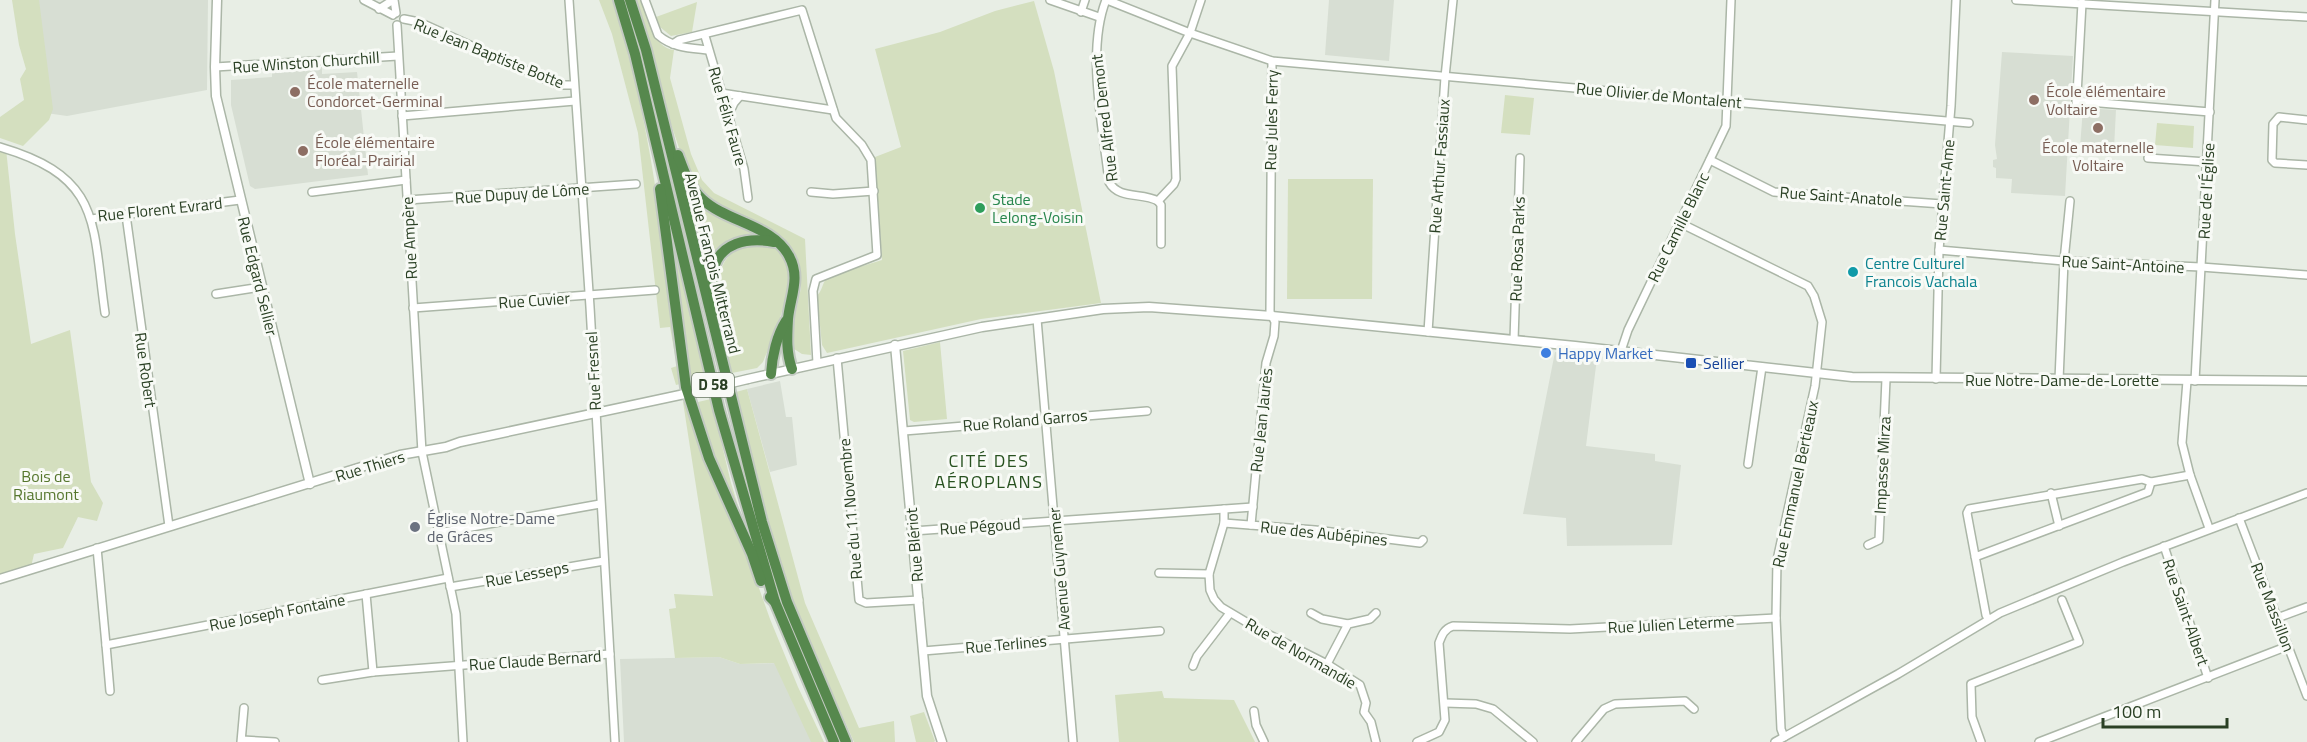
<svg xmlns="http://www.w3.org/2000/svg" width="2307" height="742" font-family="'Titillium Web',sans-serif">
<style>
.built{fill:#d7ded3}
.green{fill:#d4dfbf}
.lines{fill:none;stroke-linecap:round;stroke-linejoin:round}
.minor-casing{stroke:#abb6a7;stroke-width:10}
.tertiary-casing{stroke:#abb6a7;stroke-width:11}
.trunk-casing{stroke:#c3cac2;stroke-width:14}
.minor{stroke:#fff;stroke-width:7}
.tertiary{stroke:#fff;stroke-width:8}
.trunk{stroke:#56884d;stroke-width:10}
.tertiary-bridge-casing{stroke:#abb6a7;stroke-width:11;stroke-linecap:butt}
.tertiary-bridge{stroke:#fff;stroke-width:8}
.education-dot{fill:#8d6e63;stroke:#f8faf6;stroke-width:2}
.leisure-dot{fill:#2e9e5b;stroke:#f8faf6;stroke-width:2}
.culture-dot{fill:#0f9aa8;stroke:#f8faf6;stroke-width:2}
.shop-dot{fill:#3f7fe0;stroke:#f8faf6;stroke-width:2}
.transit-dot{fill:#1a4fb4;stroke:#f8faf6;stroke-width:2}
.worship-dot{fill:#6b7280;stroke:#f8faf6;stroke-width:2}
.labels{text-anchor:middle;stroke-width:6;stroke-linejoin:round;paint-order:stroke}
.shield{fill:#f8faf6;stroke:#687863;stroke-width:1.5}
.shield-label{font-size:15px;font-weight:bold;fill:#2a4024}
.street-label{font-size:16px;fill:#2a4024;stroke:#f8faf6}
.education-label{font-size:16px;fill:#785e54;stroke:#f8faf6;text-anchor:start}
.leisure-label{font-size:16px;fill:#27864d;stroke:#f8faf6;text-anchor:start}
.culture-label{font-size:16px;fill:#0d838f;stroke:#f8faf6;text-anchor:start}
.shop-label{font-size:16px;fill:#366cbe;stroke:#f8faf6;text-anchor:start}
.transit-label{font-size:16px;fill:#164399;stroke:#f8faf6;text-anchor:start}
.park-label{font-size:16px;fill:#56772e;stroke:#f8faf6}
.worship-label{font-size:16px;fill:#5b616d;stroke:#f8faf6;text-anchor:start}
.neighbourhood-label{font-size:18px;letter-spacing:1.5px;fill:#285220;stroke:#f8faf6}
</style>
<rect width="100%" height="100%" fill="#e8eee5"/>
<g class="built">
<path d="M33,0H208L207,90L67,116L46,113Z"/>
<path d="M1329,0H1394L1389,61L1325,55Z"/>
<path d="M2002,52L2073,56L2065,196L2011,193L2012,179L1996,178V168L1993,167V160L1997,159L1995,145Z"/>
<path d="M322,67V74L357,72L368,175L255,189L250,186L231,105V80L272,77V70Z"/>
<path d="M2083,108L2116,110L2114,148L2080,147Z"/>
<path d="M1555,352L1597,358L1586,446L1655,454V461L1681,465L1672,545L1567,546L1566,518L1523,514Z"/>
<path d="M780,381L786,417H792L797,465L770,472L747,389Z"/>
<path d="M719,657L740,664L780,663L818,742H624L620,659Z"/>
</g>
<g class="green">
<path d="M12,0H39L53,109L49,120L23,146L0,138V117L24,100L20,79L26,69L19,45Z"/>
<path d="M599,0H612C653,122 664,252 681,380L680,384L676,385L671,368L677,366L670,327L660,328L638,133L612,34Z"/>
<path d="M636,0H642C649,18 652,47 674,50L670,78L691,154L702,180L714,193L805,239L811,355L802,354L791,347L790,338L801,288L799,262L794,251L780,237L707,199L688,175L671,124Z"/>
<path d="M1034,1L1054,71L1101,303L981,319L827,353L822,345L817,296C823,289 822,284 827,277L882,260L875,157L901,147L875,49L940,32L995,11Z"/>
<path d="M697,2L692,32L671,36L660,27L656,17Z"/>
<path d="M1505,95L1534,98L1530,135L1501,133Z"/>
<path d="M2157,123L2194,126L2193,148L2155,145Z"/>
<path d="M0,147L6,149L15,234L31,344L70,330L91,482L103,503L97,521L78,517L63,548L34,554L31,567L0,574Z"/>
<path d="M1288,179H1373L1372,299H1287Z"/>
<path d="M689,190L756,233L754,237L734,240L709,273H706L686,191Z"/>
<path d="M671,243H675L706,379L691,381L687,364Z"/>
<path d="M748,245C758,245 771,245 780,251C804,268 772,341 763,362L757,368L732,373C724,337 697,257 748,245Z"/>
<path d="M940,342L947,419L914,422L910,420L903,351Z"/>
<path d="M747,389L805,603L859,728L894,721L895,742H854C834,696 812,650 794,603C769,535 754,462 736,392Z"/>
<path d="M711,399L731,483L739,509L711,453L697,405L698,402Z"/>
<path d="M683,402L686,403L749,560L770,619L798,687L824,742H811L774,663L740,664L719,657L675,658L669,609L676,608L674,594L713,596Z"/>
<path d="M1162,691L1164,698L1234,700L1255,742H1119L1115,695Z"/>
<path d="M924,712L935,741L934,742H916L910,716Z"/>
</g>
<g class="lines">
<g class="minor-casing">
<g id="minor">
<path d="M364,0L393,15"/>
<path d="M394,0L396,13"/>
<path d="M569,0L590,307L615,742"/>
<path d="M645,0L658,35C673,48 690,48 708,50"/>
<path d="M1050,0L1099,17"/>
<path d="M1106,0C1086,51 1103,128 1109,182C1119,200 1142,192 1158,201"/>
<path d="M1107,0L1190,33L1272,61L1969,123"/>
<path d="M2016,0L2307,17"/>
<path d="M379,9L393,0"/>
<path d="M1081,12L1085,0"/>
<path d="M404,19L419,22L558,85H574"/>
<path d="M397,25L422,452L456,614L463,742"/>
<path d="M705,36L744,169L748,198"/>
<path d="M673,44L679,40L802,10L836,118L862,145L871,160L877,255L816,279L813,291L817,363"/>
<path d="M215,67L398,56"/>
<path d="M721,93L833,110"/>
<path d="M2076,101L2210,112"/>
<path d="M2076,113L2082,3"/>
<path d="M402,116L575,101"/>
<path d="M728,116L734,103L740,96"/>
<path d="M2307,120L2279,117L2273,124L2272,160L2275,163L2307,165"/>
<path d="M0,147C102,177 92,222 105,313"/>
<path d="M2148,158L2207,162"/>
<path d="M1710,160L1774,192L1942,204"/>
<path d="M312,192L406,180"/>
<path d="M811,192L833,194L874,191"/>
<path d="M408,200L636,184"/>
<path d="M1158,201L1174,184L1176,179L1172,66L1190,33L1201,0"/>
<path d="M1158,201L1161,205V244"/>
<path d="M126,215L169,526"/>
<path d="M91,219L240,200"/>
<path d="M1680,223L1808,286L1814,296L1822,322L1815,386L1777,560L1776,618L1781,729L1784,737"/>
<path d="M1939,250L2064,261L2201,267L2307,275"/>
<path d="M216,294L261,287"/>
<path d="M413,308L655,290"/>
<path d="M1037,319L1073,742"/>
<path d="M1428,332L1445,77L1453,0"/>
<path d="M1514,340L1520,158"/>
<path d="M1621,351L1628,330L1726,126L1731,0"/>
<path d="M837,358L859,600L866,603L919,600"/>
<path d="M1936,379L1939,250L1951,106L1956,0"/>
<path d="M2059,380L2064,261L2070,201"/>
<path d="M2187,381L2182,443L2190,475L2209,528"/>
<path d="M2195,381L2215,0"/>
<path d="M904,431L1147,411"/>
<path d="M1748,464L1762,367"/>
<path d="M2151,482L2190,475"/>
<path d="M2051,493L2059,526"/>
<path d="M2239,518L2307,696"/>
<path d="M1224,523L1315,530L1420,543L1423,540"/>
<path d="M1251,525L1266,363L1274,336L1275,322L1270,312L1272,61"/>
<path d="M913,531L1253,507"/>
<path d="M438,533L600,504"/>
<path d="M1868,545L1879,540L1886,379"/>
<path d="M2164,546L2208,678"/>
<path d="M97,548L106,645L448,578"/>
<path d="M1975,557L2148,492L2151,482L2142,479L1969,509L1967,513L1986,615L1988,619"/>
<path d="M1159,573L1209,574L1224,523V509"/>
<path d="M1209,574L1210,590L1214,599L1221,607L1258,629L1327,664L1360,685L1366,703L1364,712L1371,722L1376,742"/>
<path d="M450,587L604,561"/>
<path d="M366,594L373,672"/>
<path d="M1311,613L1322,619L1348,624"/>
<path d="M2277,618L2307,607"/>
<path d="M106,645L110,691"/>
<path d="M923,651L1160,631"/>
<path d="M1327,664L1348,624L1370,619L1376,613"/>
<path d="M1193,666L1197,656L1230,613"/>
<path d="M322,680L373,672L610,654"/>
<path d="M1445,703L1476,704L1493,709L1533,742"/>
<path d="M1254,711L1256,725L1264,742"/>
<path d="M242,740L275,742"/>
<path d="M241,742L244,708"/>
<path d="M1417,742L1439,732L1445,720L1439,643C1442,635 1444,629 1453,626L1570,629L1776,618"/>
<path d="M1576,742L1604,709L1615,704L1685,701L1694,709"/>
<path d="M1775,742L1898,674L2000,613L2123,562L2307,493"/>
<path d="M1981,742L1972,717L1971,684L2079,642L2062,600"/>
<path d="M2039,742L2288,646"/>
</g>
</g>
<g class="tertiary-casing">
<g id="tertiary">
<path d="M217,0L215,67L216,96L310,484"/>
<path d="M895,345L927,696L942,742"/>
<path d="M748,379L982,327L1103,309L1149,307L1272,316L1575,346L1852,377L2307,381"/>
<path d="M0,579L400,455L446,447L460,442L694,392"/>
</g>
</g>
<g class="trunk-casing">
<g id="trunk">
<path d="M619,0L635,54L719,410L775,602"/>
<path d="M630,0L646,50L762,522L787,602L846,742"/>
<path d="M678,155C684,171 689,187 702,199C726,222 773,225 789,256C801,278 790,297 788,319C787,337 786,352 792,369"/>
<path d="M660,189L686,387L709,458L752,554L761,581"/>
<path d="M715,311C715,298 712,285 713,272C718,242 749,237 774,242"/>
<path d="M771,374C772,356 777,335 786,321"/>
<path d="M770,597L775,602L834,742"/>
</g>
</g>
<use href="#minor" class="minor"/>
<use href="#tertiary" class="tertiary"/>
<use href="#trunk" class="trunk"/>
<g class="tertiary-bridge-casing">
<path id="tertiary-bridge" d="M698,391L748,379"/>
</g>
<use href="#tertiary-bridge" class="tertiary-bridge"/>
</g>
<g class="education-dot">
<circle cx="295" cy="92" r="6"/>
<circle cx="2034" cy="100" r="6"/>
<circle cx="2098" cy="128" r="6"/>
<circle cx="303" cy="151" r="6"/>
</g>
<circle class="leisure-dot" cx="980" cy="208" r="6"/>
<circle class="culture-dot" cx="1853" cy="272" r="6"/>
<circle class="shop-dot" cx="1546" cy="353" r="6"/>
<rect class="transit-dot" x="1685" y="357" width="12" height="12" rx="3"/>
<circle class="worship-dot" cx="415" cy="527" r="6"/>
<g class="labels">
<rect class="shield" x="692" y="373" width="42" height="24" rx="4.5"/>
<g class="shield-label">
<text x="713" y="390">D 58</text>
</g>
<g class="street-label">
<text transform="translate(489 53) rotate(22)" y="6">Rue Jean Baptiste Botte</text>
<text transform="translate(306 62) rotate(-4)" y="6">Rue Winston Churchill</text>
<text transform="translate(1659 95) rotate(5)" y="6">Rue Olivier de Montalent</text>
<text transform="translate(728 116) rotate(74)" y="6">Rue Félix Faure</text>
<text transform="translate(1104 118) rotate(-97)" y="6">Rue Alfred Demont</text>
<text transform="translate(1271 120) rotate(-89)" y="6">Rue Jules Ferry</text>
<text transform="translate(1439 166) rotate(-86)" y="6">Rue Arthur Fassiaux</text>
<text transform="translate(1944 190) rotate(-85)" y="6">Rue Saint-Ame</text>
<text transform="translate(2206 191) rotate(-87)" y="6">Rue de l'Église</text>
<text transform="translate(522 193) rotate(-4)" y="6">Rue Dupuy de Lôme</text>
<text transform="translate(1841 196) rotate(4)" y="6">Rue Saint-Anatole</text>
<text transform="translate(160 209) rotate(-6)" y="6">Rue Florent Evrard</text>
<text transform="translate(1678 227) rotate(-64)" y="6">Rue Camille Blanc</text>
<text transform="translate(409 238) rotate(-93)" y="6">Rue Ampère</text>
<text transform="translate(1517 249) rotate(-88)" y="6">Rue Rosa Parks</text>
<text transform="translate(713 263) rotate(76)" y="6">Avenue François Mitterrand</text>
<text transform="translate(2123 264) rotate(3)" y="6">Rue Saint-Antoine</text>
<text transform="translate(258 276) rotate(76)" y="6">Rue Edgard Sellier</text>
<text transform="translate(534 300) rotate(-4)" y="6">Rue Cuvier</text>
<text transform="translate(146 370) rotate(82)" y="6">Rue Robert</text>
<text transform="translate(593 371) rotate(-93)" y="6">Rue Fresnel</text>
<text x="2062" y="386">Rue Notre-Dame-de-Lorette</text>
<text transform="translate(1025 420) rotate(-5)" y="6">Rue Roland Garros</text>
<text transform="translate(1261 420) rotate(-84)" y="6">Rue Jean Jaurès</text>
<text transform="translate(1882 465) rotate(-87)" y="6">Impasse Mirza</text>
<text transform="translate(370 466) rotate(-17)" y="6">Rue Thiers</text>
<text transform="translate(1795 484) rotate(-78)" y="6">Rue Emmanuel Bertieaux</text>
<text transform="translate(850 509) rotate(-95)" y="6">Rue du 11 Novembre</text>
<text transform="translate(980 526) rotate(-4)" y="6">Rue Pégoud</text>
<text transform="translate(1324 533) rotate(6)" y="6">Rue des Aubépines</text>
<text transform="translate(914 545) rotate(-95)" y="6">Rue Blériot</text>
<text transform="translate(1059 569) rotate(-95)" y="6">Avenue Guynemer</text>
<text transform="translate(527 574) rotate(-10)" y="6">Rue Lesseps</text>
<text transform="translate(2273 607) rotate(69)" y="6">Rue Massillon</text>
<text transform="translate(277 612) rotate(-11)" y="6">Rue Joseph Fontaine</text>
<text transform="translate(2186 612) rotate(71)" y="6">Rue Saint-Albert</text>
<text transform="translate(1671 624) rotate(-3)" y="6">Rue Julien Leterme</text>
<text transform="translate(1006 644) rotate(-5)" y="6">Rue Terlines</text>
<text transform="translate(1301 653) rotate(30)" y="6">Rue de Normandie</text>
<text transform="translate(535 660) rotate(-4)" y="6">Rue Claude Bernard</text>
</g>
<g class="education-label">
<text x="307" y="89">École maternelle<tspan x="307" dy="18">Condorcet-Germinal</tspan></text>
<text x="2046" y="97">École élémentaire<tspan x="2046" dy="18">Voltaire</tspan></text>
<text x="315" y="148">École élémentaire<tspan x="315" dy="18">Floréal-Prairial</tspan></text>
<text x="2098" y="153" text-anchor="middle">École maternelle<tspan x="2098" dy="18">Voltaire</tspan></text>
</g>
<g class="leisure-label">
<text x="992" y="205">Stade<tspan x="992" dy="18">Lelong-Voisin</tspan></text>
</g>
<g class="culture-label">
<text x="1865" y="269">Centre Culturel<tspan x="1865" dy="18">Francois Vachala</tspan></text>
</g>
<g class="shop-label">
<text x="1558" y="359">Happy Market</text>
</g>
<g class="transit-label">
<text x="1703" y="369">Sellier</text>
</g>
<g class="park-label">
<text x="46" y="482">Bois de<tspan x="46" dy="18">Riaumont</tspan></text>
</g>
<g class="worship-label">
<text x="427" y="524">Église Notre-Dame<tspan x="427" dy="18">de Grâces</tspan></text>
</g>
<g class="neighbourhood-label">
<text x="989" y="467">CITÉ DES<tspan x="989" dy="21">AÉROPLANS</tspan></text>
</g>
</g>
<path d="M2103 718v9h124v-9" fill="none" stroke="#2a4024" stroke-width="3"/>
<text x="2112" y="718" font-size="18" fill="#2a4024" stroke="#f8faf6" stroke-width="4.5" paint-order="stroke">100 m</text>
</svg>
